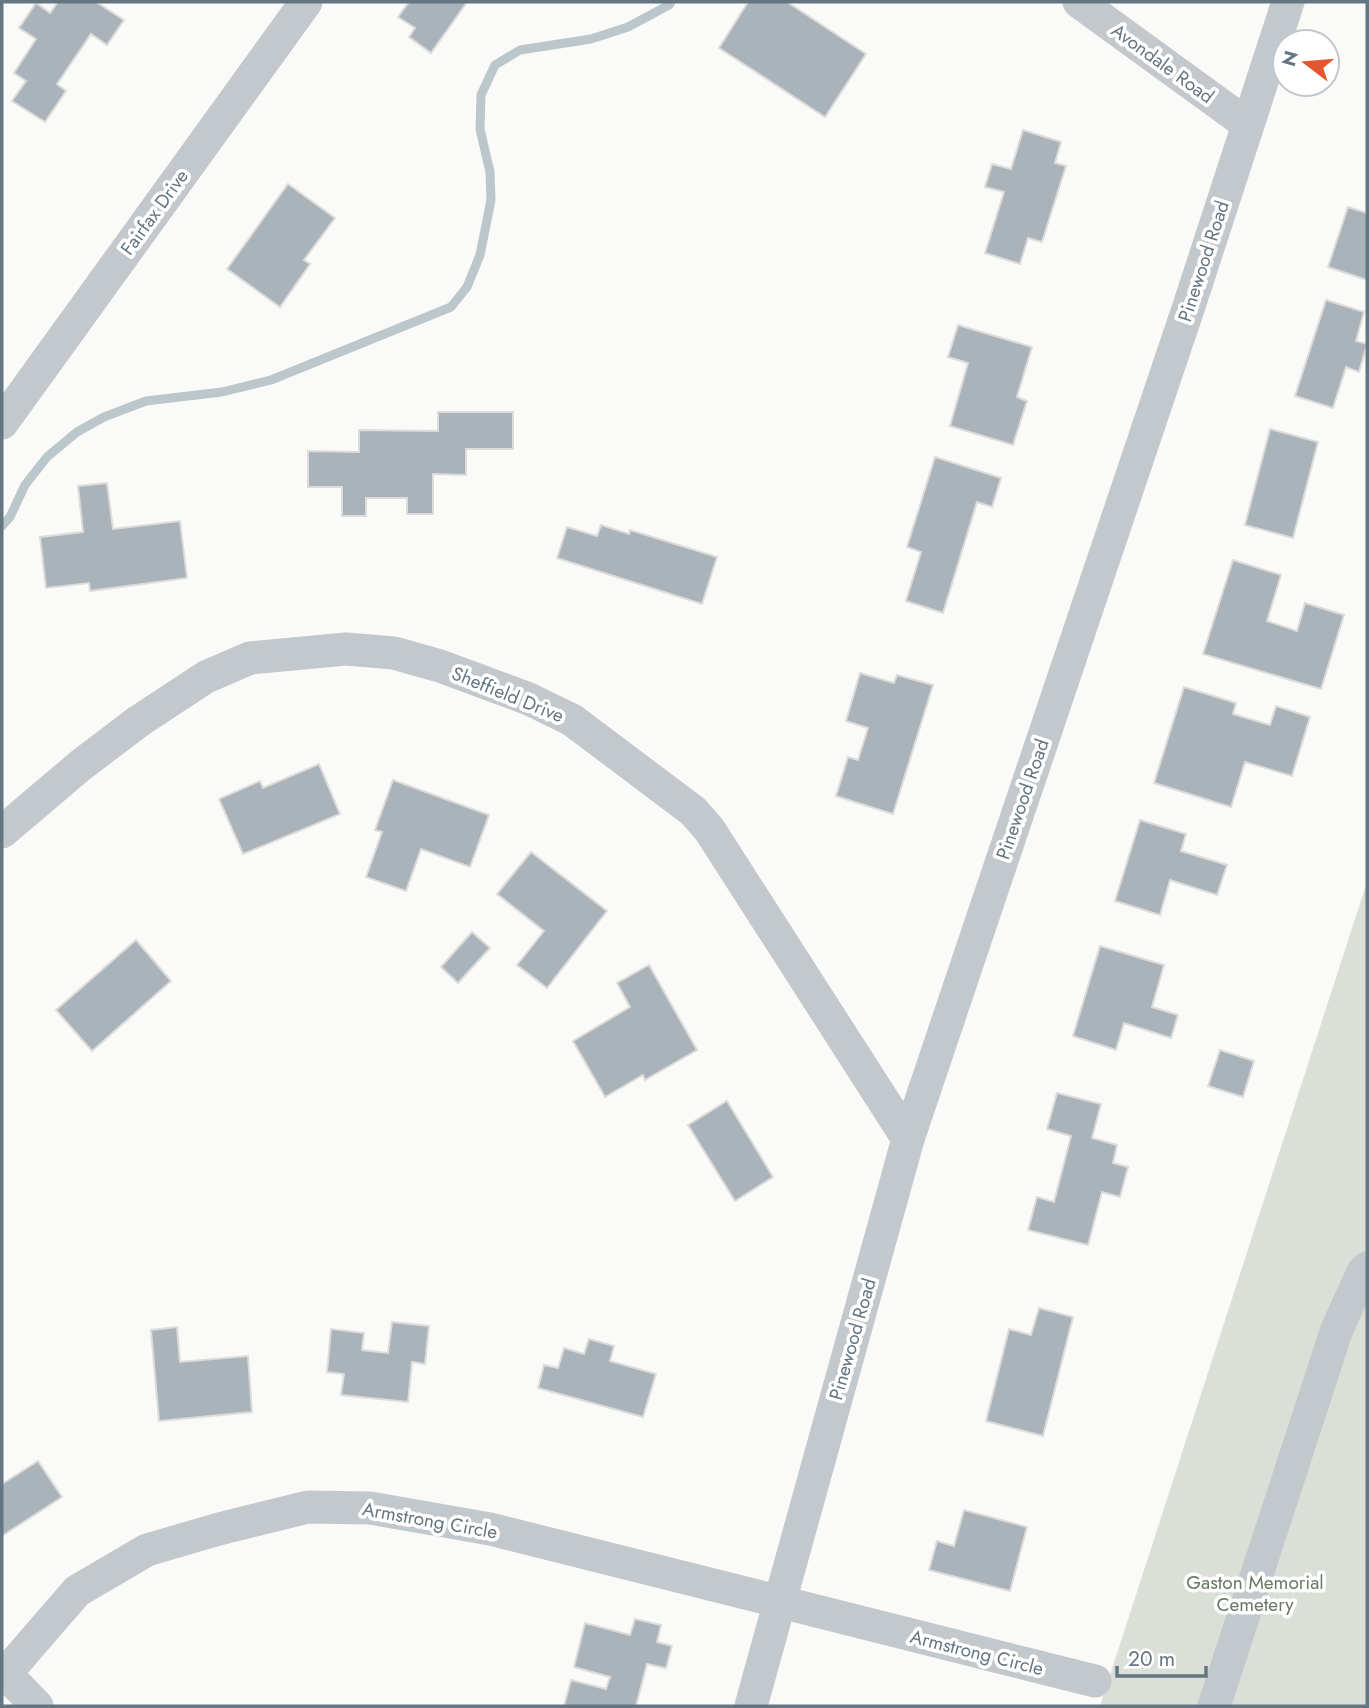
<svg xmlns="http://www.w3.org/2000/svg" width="1369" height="1708" font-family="Jost,sans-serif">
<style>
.green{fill:#dadfd7}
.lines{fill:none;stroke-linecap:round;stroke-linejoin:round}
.stream{stroke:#bbc7cb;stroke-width:9}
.building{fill:#aab3b9;stroke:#dcdcda;stroke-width:2}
.minor{stroke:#c3c8cc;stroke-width:33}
.labels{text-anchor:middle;stroke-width:7;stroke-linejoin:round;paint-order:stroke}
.street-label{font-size:19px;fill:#657683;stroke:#fff}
.park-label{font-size:19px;fill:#687a64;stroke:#fff}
</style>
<rect width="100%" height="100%" fill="#fafaf8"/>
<path class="green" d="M1367,882V1706H1100Z"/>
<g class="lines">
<path class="stream" d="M2,526L10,517L25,485L47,457L77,432L104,417L146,401L222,392L271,380L451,307L467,287L480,255L491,200L490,172L480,129L481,95L495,65L520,50L591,39L628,27L669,5L671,2"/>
</g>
<g class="building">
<path d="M58,2H96L124,20L107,45L91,34L57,84L66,91L45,122L12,101L26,81L14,73L36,39L19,28L36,3L50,13Z"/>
<path d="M409,2H467L431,53L409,37L415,28L398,17Z"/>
<path d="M748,2H787L866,54L825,117L719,48Z"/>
<path d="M1023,130L1061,142L1055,163L1066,166L1042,242L1028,238L1020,264L985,253L1004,192L985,187L992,164L1011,169Z"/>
<path d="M288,184L335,218L304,260L310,264L280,307L227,269Z"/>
<path d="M1348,207L1367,213V280L1328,267Z"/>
<path d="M1326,300L1364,312L1356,341L1367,344L1359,372L1346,367L1333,408L1295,396Z"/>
<path d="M958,325L1032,347L1017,397L1027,401L1013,445L950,426L968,363L948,357Z"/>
<path d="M438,412H513V449H466V475L433,474V514H407V498H366V516H342V487H308V451L359,452V430L438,431Z"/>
<path d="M1270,429L1318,442L1293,538L1245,525Z"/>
<path d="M935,457L1001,478L992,507L977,502L943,613L906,601L921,552L907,547Z"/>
<path d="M107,483L113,529L180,521L187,578L90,591L89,583L46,588L40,537L83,532L78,486Z"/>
<path d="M601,525L629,534L630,530L717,557L702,604L557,558L567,527L597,536Z"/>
<path d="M1233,560L1281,575L1267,621L1297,631L1305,603L1344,615L1321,689L1203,654Z"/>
<path d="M860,673L894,683L897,675L933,685L893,814L836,796L848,757L858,760L868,728L846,721Z"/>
<path d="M1184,687L1236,703L1233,714L1270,725L1276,706L1310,717L1292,776L1245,762L1231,807L1154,783Z"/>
<path d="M319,764L340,814L243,854L219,799L260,781L263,788Z"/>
<path d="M393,780L489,815L470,867L421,849L406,891L366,877L382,832L375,830Z"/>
<path d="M1140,820L1186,834L1181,851L1227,865L1217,895L1170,880L1160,915L1115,901Z"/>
<path d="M531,852L607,911L547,988L517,965L544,931L497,894Z"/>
<path d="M472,932L490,948L458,983L441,967Z"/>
<path d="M136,940L171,981L92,1051L56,1010Z"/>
<path d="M1100,946L1164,965L1152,1007L1178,1015L1171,1038L1124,1023L1116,1050L1073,1036Z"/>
<path d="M649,965L697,1050L645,1080L643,1075L605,1097L573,1041L630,1007L617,983Z"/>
<path d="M1220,1050L1254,1061L1243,1097L1208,1086Z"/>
<path d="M1057,1093L1101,1104L1092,1138L1117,1145L1113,1163L1128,1167L1120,1197L1102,1192L1088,1245L1028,1230L1037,1197L1054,1202L1071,1136L1047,1129Z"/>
<path d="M727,1101L773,1177L735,1201L688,1125Z"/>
<path d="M1039,1308L1073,1317L1043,1436L986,1421L1009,1329L1031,1335Z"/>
<path d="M392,1322L429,1326L425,1364L412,1362L408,1402L341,1395L344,1374L327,1372L331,1329L364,1333L362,1350L388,1353Z"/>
<path d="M177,1327L180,1362L248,1356L252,1412L159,1421L151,1330Z"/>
<path d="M589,1339L614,1346L610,1361L656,1374L643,1417L538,1388L544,1365L558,1368L564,1348L584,1354Z"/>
<path d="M38,1461L62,1497L2,1536V1484Z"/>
<path d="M964,1510L1027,1527L1010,1591L929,1570L937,1541L954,1546Z"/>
<path d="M635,1619L661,1625L657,1642L672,1646L666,1668L647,1664L636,1706H564L571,1680L606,1689L610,1677L574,1667L585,1623L630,1635Z"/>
</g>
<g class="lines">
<g class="minor">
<path d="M1079,2L1247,124"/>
<path d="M2,423L306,2"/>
<path d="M2,832L81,765L139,721L206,677L250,658L346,649L394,653L440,666L529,699L572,720L693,811L709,829L908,1139"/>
<path d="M2,1670L37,1706"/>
<path d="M6,1673L77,1591L147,1550L219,1529L308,1507L370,1508L490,1529L1095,1681"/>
<path d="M751,1706L908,1139L1189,306L1288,2"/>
<path d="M1214,1706L1337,1329L1363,1272L1367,1268"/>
</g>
</g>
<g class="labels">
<g class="street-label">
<text transform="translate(1163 63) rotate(36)" y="7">Avondale Road</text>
<text transform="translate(154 212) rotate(-54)" y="7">Fairfax Drive</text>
<text transform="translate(1203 261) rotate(-72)" y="7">Pinewood Road</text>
<text transform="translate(508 694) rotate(22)" y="7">Sheffield Drive</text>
<text transform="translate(1022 799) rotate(-71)" y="7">Pinewood Road</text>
<text transform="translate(852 1339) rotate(-74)" y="7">Pinewood Road</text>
<text transform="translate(430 1520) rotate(10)" y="7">Armstrong Circle</text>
<text transform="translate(977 1652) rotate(14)" y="7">Armstrong Circle</text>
</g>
<g class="park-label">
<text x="1255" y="1589">Gaston Memorial<tspan x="1255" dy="22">Cemetery</tspan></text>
</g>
</g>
<rect width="1369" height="1708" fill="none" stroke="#657683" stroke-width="7"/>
<g transform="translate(1306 63) rotate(286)"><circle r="33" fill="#ffffff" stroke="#c1c8cd" stroke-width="2"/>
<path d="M0-5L12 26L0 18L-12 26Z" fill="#e4572e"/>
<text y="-10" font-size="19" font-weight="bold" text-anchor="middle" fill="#657683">N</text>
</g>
<path d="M1117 1666v10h89v-10" fill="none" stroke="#657683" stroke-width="3.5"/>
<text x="1128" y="1666" font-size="21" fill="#657683" stroke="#ffffff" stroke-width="5" paint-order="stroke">20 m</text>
</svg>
